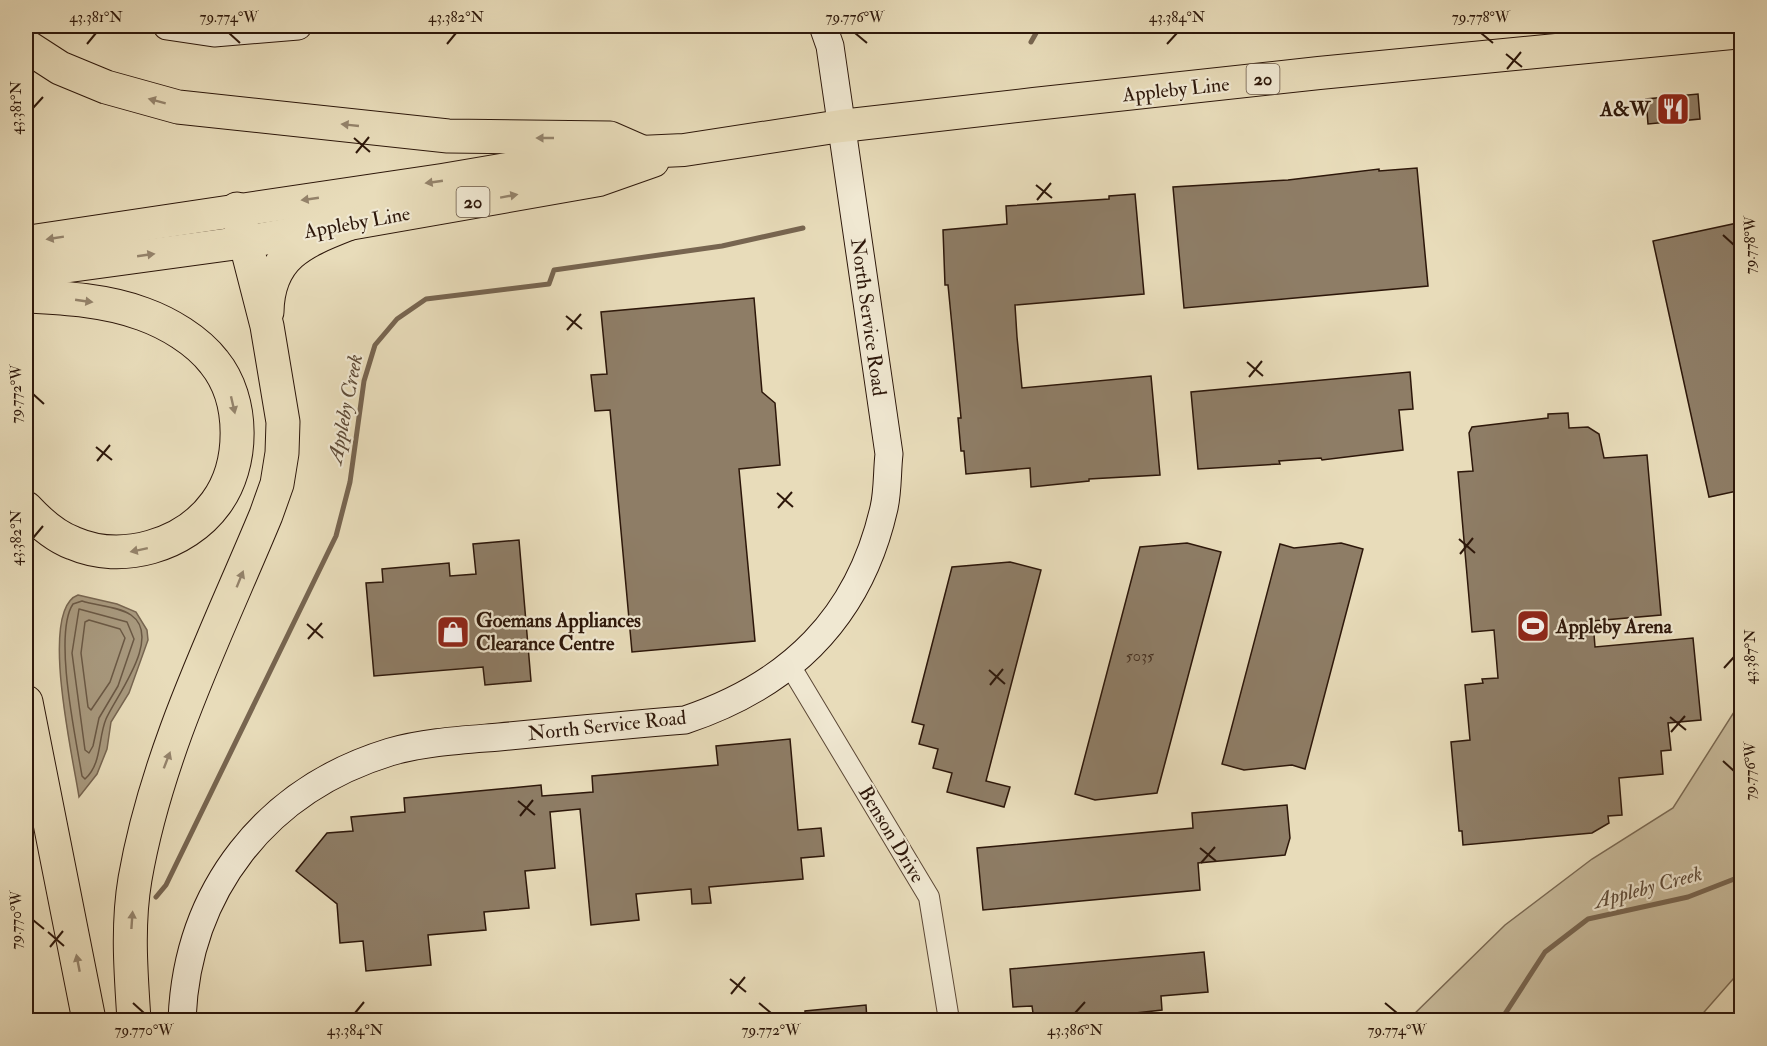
<svg xmlns="http://www.w3.org/2000/svg" width="1767" height="1046" font-family="'IM FELL Double Pica',serif">
<style>
.green{fill:#c8bb9c;stroke:#7a6953;stroke-width:1.5}
.water{fill:#a8997e;stroke:#776550;stroke-width:1.5}
.lines{fill:none;stroke-linecap:round;stroke-linejoin:round}
.shore{stroke:#6a5844;stroke-width:1.5}
.stream{stroke:#776550;stroke-width:5}
.building{fill:#8e7d66;stroke:#2d170a;stroke-width:1.5}
.street-casing{stroke:#5c4836;stroke-width:22}
.secondary-casing{stroke:#2d170a;stroke-width:29}
.primary-casing{stroke:#2d170a;stroke-width:34}
.highway-casing{stroke:#2d170a;stroke-width:35}
.street{stroke:#f0e8d2;stroke-width:20}
.secondary{stroke:#f0e8d2;stroke-width:27}
.primary{stroke:#e8dcba;stroke-width:32}
.highway{stroke:#e8dcba;stroke-width:33}
.oneway{fill:#94836b}
.ticks{fill:none;stroke:#2d170a;stroke-width:2}
.labels{text-anchor:middle;stroke-width:4.5;stroke-linejoin:round;paint-order:stroke}
.number-label{font-size:16px;fill:#453021}
.shield{fill:#f0e8d2;stroke:#685646;stroke-width:1.5}
.shield-label{font-size:18px;font-weight:bold;fill:#2d170a}
.street-label{font-size:20px;fill:#2d170a;stroke:#f0e8d2}
.poi-label{font-size:20px;font-weight:bold;fill:#2d170a;stroke:#f0e8d2;text-anchor:start}
.water-label{font-size:21px;font-style:italic;fill:#5e4b38;stroke:#f0e8d2}
.neatline{fill:none;stroke:#2d170a;stroke-width:2}
.ticks-label{font-size:15px;text-anchor:middle;fill:#2d170a}
</style>
<rect width="100%" height="100%" fill="#e8dcba"/>
<filter id="stains"><feTurbulence type="fractalNoise" baseFrequency=".00333" numOctaves="4"/><feColorMatrix values="0 0 0 0 .2 0 0 0 0 .09 0 0 0 0 .02 0 0 0 .5 -.17"/></filter>
<radialGradient id="worn" r=".72"><stop offset=".6" stop-color="#630" stop-opacity="0"/><stop offset="1" stop-color="#630" stop-opacity=".3"/></radialGradient>
<path class="green" d="M1741,701V970L1698,1019L1721,1020H1408L1505,925L1592,859L1673,808Z"/>
<path class="water" d="M78,595L117,604L136,612L147,630L148,640L129,693L111,722L107,749L97,774L79,797C74,762 38,609 78,595Z"/>
<g class="lines">
<g class="shore">
<path d="M82,601C97,606 118,606 131,615C163,637 116,696 106,719C98,738 102,764 85,779L82,776C76,739 53,634 73,604Z"/>
<path d="M79,609L127,622L134,639L118,686L99,718L93,746L89,753L85,750L72,653Z"/>
<path d="M89,620L120,629L125,638L110,682L91,710L88,707L81,653L85,622Z"/>
</g>
<g class="stream">
<path d="M1031,42L1040,26"/>
<path d="M156,897L166,885L336,536L350,482L364,381L375,345L397,319L426,299L549,284L554,270L722,246L803,228"/>
<path d="M1501,1020L1545,952L1588,919L1688,897L1742,876"/>
</g>
</g>
<g class="building">
<path d="M1698,94L1700,119L1648,124L1646,99Z"/>
<path d="M1417,168L1428,286L1184,308L1173,187L1288,180L1379,169V171Z"/>
<path d="M1135,194L1144,294L1015,305L1017,337L1022,388L1151,376L1160,475L1089,479V481L1031,487L1030,468L966,474L964,451H961L958,418H961L948,285H945L943,230L1007,224L1006,206L1109,199V196Z"/>
<path d="M1742,222V490L1709,497L1653,241Z"/>
<path d="M754,298L762,392L775,403L780,465L739,469L755,641L632,652L610,410L595,411L591,375L607,374L601,312Z"/>
<path d="M1410,372L1413,409L1399,410L1403,450L1322,460L1321,458L1279,461L1280,464L1198,469L1191,392Z"/>
<path d="M1568,413L1569,428L1588,427L1599,434L1604,458L1647,455L1661,615L1593,621L1595,647L1693,638L1701,720L1668,723L1671,750L1661,751L1663,774L1619,778L1622,815L1608,816L1609,823L1592,833L1463,845L1462,831H1459L1451,742L1470,740L1465,685L1483,683L1482,679L1498,678L1494,630L1472,632L1458,472L1473,471L1469,433L1472,427L1548,418V414Z"/>
<path d="M519,540L531,681L485,685L483,667L374,676L366,583L383,582L382,569L449,563L450,576L476,574L473,544Z"/>
<path d="M1187,543L1221,552L1157,793L1095,800L1075,794L1140,547Z"/>
<path d="M1341,543L1363,549L1305,769L1292,765L1244,770L1222,764L1280,544L1294,548Z"/>
<path d="M1010,562L1041,570L986,781L1010,787L1004,807L947,792L952,773L933,768L938,749L919,744L924,725L912,722L952,567Z"/>
<path d="M790,739L798,830L821,828L824,856L801,858L803,879L709,887L711,903L692,904L691,889L636,894L639,920L591,925L580,809L550,812L555,868L525,871L529,908L484,912L486,930L428,935L431,965L366,971L363,941L340,943L337,904L296,871L327,833L353,831L351,817L405,812L404,798L541,785L542,796L593,792L592,776L718,765L716,746Z"/>
<path d="M1287,805L1290,838L1285,855L1198,863L1200,890L983,910L977,848L1193,828L1192,813Z"/>
<path d="M1204,952L1208,992L1161,996L1162,1010L1127,1014V1020H1034L1032,1006L1013,1007L1010,969Z"/>
<path d="M866,1005L867,1020H805V1011Z"/>
</g>
<g class="lines">
<g class="street-casing">
<path id="street" d="M789,664L929,897L949,1020"/>
</g>
<g class="secondary-casing">
<g id="secondary">
<path d="M167,26L214,33L298,26"/>
<path d="M182,1020C187,890 266,790 390,752C425,742 463,740 499,737C561,731 623,725 685,720C790,685 859,618 884,508C888,491 887,471 889,454L830,46L823,26"/>
</g>
</g>
<g class="primary-casing">
<g id="primary">
<path d="M26,242L442,180L596,154L684,150L841,126L1034,104L1319,73L1742,32"/>
<path d="M26,272L246,242L599,180L653,161"/>
</g>
</g>
<g class="highway-casing">
<g id="highway">
<path d="M26,46L60,68L106,87L178,107L448,136L610,138L642,152"/>
<path d="M26,296C64,298 106,300 143,314C168,323 197,340 214,362C245,400 244,465 216,503C185,546 121,564 73,543C54,536 39,522 26,508"/>
<path d="M267,312C268,256 302,242 348,224"/>
<path d="M26,702L89,1020"/>
<path d="M134,1020C131,974 127,926 135,879C157,752 217,633 266,515L277,484L282,453L283,422L267,326L237,209"/>
</g>
</g>
<use href="#street" class="street"/>
<use href="#secondary" class="secondary"/>
<use href="#primary" class="primary"/>
<use href="#highway" class="highway"/>
</g>
<defs><path id="oneway-solid" d="M-6-.8H1V-3.2L6.5 0L1 3.2V.8H-6Z" transform="scale(1.5)"/></defs>
<g class="oneway">
<use href="#oneway-solid" transform="translate(157 101) rotate(-165)"/>
<use href="#oneway-solid" transform="translate(350 125) rotate(-174)"/>
<use href="#oneway-solid" transform="translate(545 138) rotate(180)"/>
<use href="#oneway-solid" transform="translate(434 182) rotate(172)"/>
<use href="#oneway-solid" transform="translate(509 196) rotate(-10)"/>
<use href="#oneway-solid" transform="translate(310 199) rotate(172)"/>
<use href="#oneway-solid" transform="translate(55 238) rotate(171)"/>
<use href="#oneway-solid" transform="translate(146 255) rotate(-8)"/>
<use href="#oneway-solid" transform="translate(84 301) rotate(8)"/>
<use href="#oneway-solid" transform="translate(233 405) rotate(77)"/>
<use href="#oneway-solid" transform="translate(139 550) rotate(168)"/>
<use href="#oneway-solid" transform="translate(240 579) rotate(-68)"/>
<use href="#oneway-solid" transform="translate(167 760) rotate(-69)"/>
<use href="#oneway-solid" transform="translate(132 920) rotate(-86)"/>
<use href="#oneway-solid" transform="translate(78 963) rotate(-101)"/>
</g>
<path class="ticks" d="M229,33L240,43M855,33L867,43M1481,33L1493,43M87,44L96,33M447,44L456,33M1167,44L1177,33M1506,54L1522,67M1507,69L1521,52M33,108L43,97M354,138L370,152M356,153L369,137M1036,185L1052,198M1037,200L1051,183M1723,235L1734,245M566,316L582,329M567,330L581,314M1247,362L1263,376M1249,377L1262,361M33,394L44,404M96,447L112,460M97,461L110,445M777,493L793,507M778,508L792,492M33,538L43,526M1459,539L1475,553M1460,554L1473,538M307,624L323,638M308,639L322,623M1724,668L1734,657M989,670L1005,684M990,685L1003,669M1670,717L1686,730M1671,732L1685,716M1723,761L1734,771M518,801L535,815M520,816L533,800M1200,848L1216,861M1201,863L1215,847M33,920L44,929M48,932L64,946M50,947L63,931M730,979L746,992M731,994L745,977M133,1003L144,1013M759,1003L771,1013M1385,1003L1397,1013M355,1013L364,1002M1075,1013L1085,1002"/>
<defs>
<g id="restaurant-square" transform="scale(1.725)"><rect x="-9" y="-9" width="18" height="18" rx="4" fill="#8f2418" stroke="#f0e8d2"/><path d="M-5-6h1v4h1v-4h1v4h1v-4h1v5L-1.5 .5V6h-2V.5L-5-1ZM5-6V6H3V1.5H1.5Q1.5-4 5-6Z" fill="#fff"/></g>
<g id="stadium-square" transform="scale(1.725)"><rect x="-9" y="-9" width="18" height="18" rx="4" fill="#8f2418" stroke="#f0e8d2"/><path d="M0-5a6.5 5 0 1 0 0 10a6.5 5 0 1 0 0-10ZM-3.5-1.8h7v3.6h-7Z" fill="#fff"/></g>
<g id="shop-square" transform="scale(1.725)"><rect x="-9" y="-9" width="18" height="18" rx="4" fill="#8f2418" stroke="#f0e8d2"/><path d="M-5-2.5h2.3a2.7 3.5 0 0 1 5.4 0H5L5.5 6h-11ZM-1.5-2.5h3a1.5 2.3 0 0 0-3 0Z" fill="#fff"/></g>
</defs>
<g fill-rule="evenodd">
<use href="#restaurant-square" x="1673" y="109"/>
<use href="#stadium-square" x="1533" y="626"/>
<use href="#shop-square" x="453" y="632"/>
</g>
<g class="labels">
<g class="number-label">
<text x="1140" y="661">5035</text>
</g>
<g class="shield">
<rect x="1246.5" y="64" width="33" height="30" rx="4.5"/>
<rect x="456.5" y="187" width="33" height="30" rx="4.5"/>
</g>
<g class="shield-label">
<text x="1263" y="85">20</text>
<text x="473" y="208">20</text>
</g>
<g class="street-label">
<text transform="translate(1176 89) rotate(-6)" y="7">Appleby Line</text>
<text transform="translate(357 222) rotate(-10)" y="7">Appleby Line</text>
<text transform="translate(869 317) rotate(82)" y="7">North Service Road</text>
<text transform="translate(607 725) rotate(-6)" y="7">North Service Road</text>
<text transform="translate(892 834) rotate(59)" y="7">Benson Drive</text>
</g>
<g class="poi-label">
<text x="1650" y="116" text-anchor="end">A&amp;W</text>
<text x="476" y="627">Goemans Appliances<tspan x="476" dy="23">Clearance Centre</tspan></text>
<text x="1556" y="633">Appleby Arena</text>
</g>
<g class="water-label">
<text transform="translate(345 409) rotate(-79)" y="7">Appleby Creek</text>
<text transform="translate(1648 887) rotate(-15)" y="7">Appleby Creek</text>
</g>
</g>
<rect width="1767" height="1046" fill="none" stroke="#e8dcba" stroke-width="66"/>
<rect x="33" y="33" width="1701" height="980" class="neatline"/>
<g class="ticks-label">
<text x="96" y="22">43.381°N</text>
<text x="229" y="22">79.774°W</text>
<text x="456" y="22">43.382°N</text>
<text x="855" y="22">79.776°W</text>
<text x="1177" y="22">43.384°N</text>
<text x="1481" y="22">79.778°W</text>
<text transform="translate(16 108) rotate(-90)" y="5">43.381°N</text>
<text transform="translate(1750 245) rotate(-90)" y="5">79.778°W</text>
<text transform="translate(16 394) rotate(-90)" y="5">79.772°W</text>
<text transform="translate(16 538) rotate(-90)" y="5">43.382°N</text>
<text transform="translate(1750 657) rotate(-90)" y="5">43.387°N</text>
<text transform="translate(1750 771) rotate(-90)" y="5">79.776°W</text>
<text transform="translate(16 920) rotate(-90)" y="5">79.770°W</text>
<text x="144" y="1035">79.770°W</text>
<text x="355" y="1035">43.384°N</text>
<text x="771" y="1035">79.772°W</text>
<text x="1075" y="1035">43.386°N</text>
<text x="1397" y="1035">79.774°W</text>
</g>
<rect width="100%" height="100%" filter="url(#stains)"/>
<rect width="100%" height="100%" fill="url(#worn)"/>
</svg>
